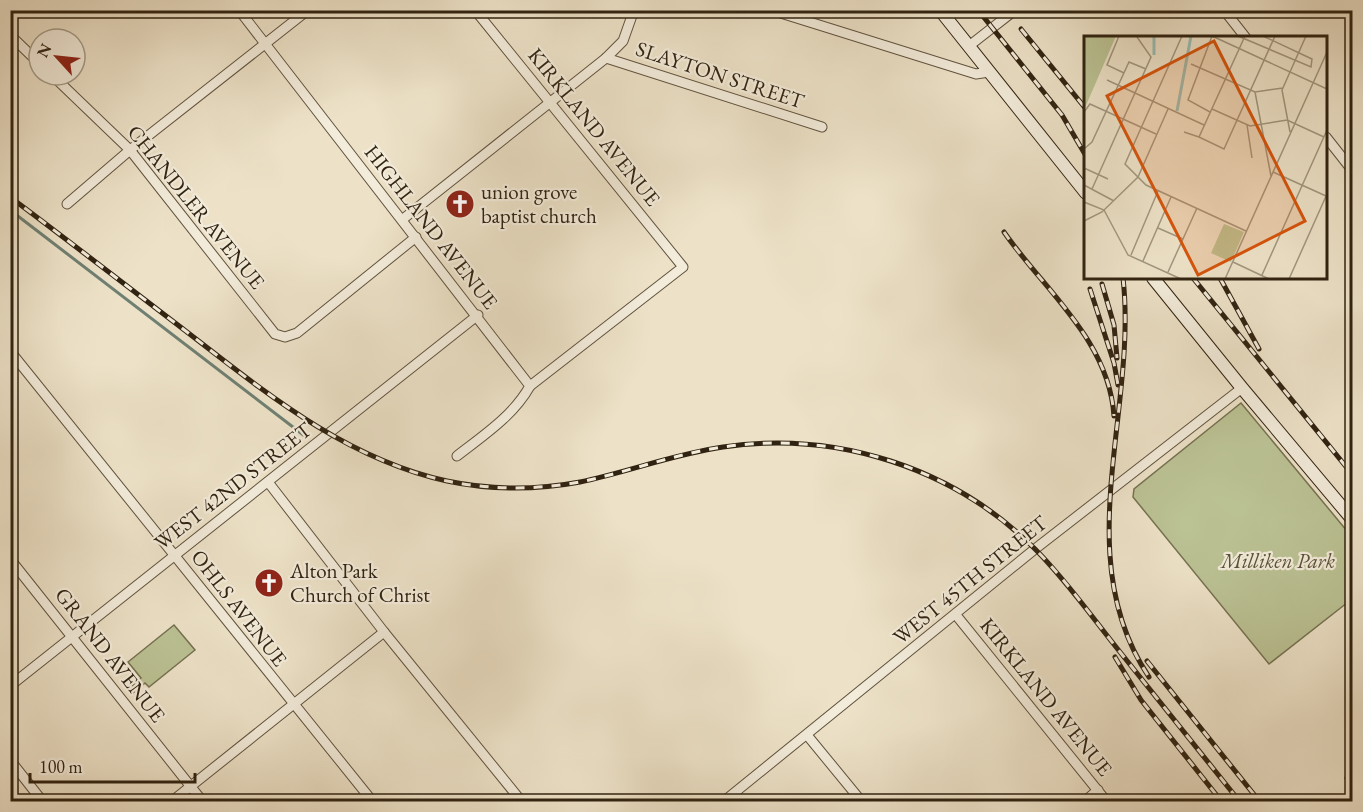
<svg xmlns="http://www.w3.org/2000/svg" width="1363" height="812" font-family="'EB Garamond',serif">
<style>
.green{fill:#bbc294;stroke:#767252;stroke-width:1.5}
.lines{fill:none;stroke-linecap:round;stroke-linejoin:round}
.stream{stroke:#6f8073;stroke-width:3}
.street-casing{stroke:#60533f;stroke-width:11}
.secondary-casing{stroke:#312311;stroke-width:14}
.street{stroke:#f3ecdb;stroke-width:9}
.secondary{stroke:#f3ecdb;stroke-width:12}
.rail-casing{stroke:#312311;stroke-width:5}
.rail{stroke:#f3ecdb;stroke-width:3;stroke-dasharray:9;stroke-linecap:butt}
.labels{text-anchor:middle;stroke-width:4.5;stroke-linejoin:round;paint-order:stroke}
.street-label{font-size:21px;fill:#312311;stroke:#f3ecdb}
.poi-label{font-size:21px;fill:#312311;stroke:#f3ecdb;text-anchor:start}
.park-label{font-size:21px;font-style:italic;fill:#5a5338;stroke:#f3ecdb}
.inset-river{fill:none;stroke:#99beb4;stroke-width:3}
.inset-road{fill:none;stroke:#a2967f;stroke-width:1.5}
.view{fill:#d6540c;fill-opacity:0.15;stroke:#d6540c;stroke-width:3}
.inset-edge{fill:none;stroke:#312311;stroke-width:3}
</style>
<rect width="100%" height="100%" fill="#ede2c8"/>
<filter id="stains"><feTurbulence type="fractalNoise" baseFrequency=".00333" numOctaves="4"/><feColorMatrix values="0 0 0 0 .2 0 0 0 0 .09 0 0 0 0 .02 0 0 0 .5 -.17"/></filter>
<radialGradient id="worn" r=".72"><stop offset=".6" stop-color="#630" stop-opacity="0"/><stop offset="1" stop-color="#630" stop-opacity=".3"/></radialGradient>
<g class="green">
<path d="M1241,403L1352,537V599L1269,664L1133,497L1134,489Z"/>
<path d="M174,625L195,650L149,687L145,683L133,693L129,689L141,678L128,662Z"/>
</g>
<g class="lines">
<path class="stream" d="M10,210L306,437"/>
<g class="street-casing">
<g id="street">
<path d="M239,10L530,386C513,416 484,435 457,456"/>
<path d="M475,10L683,267L530,386"/>
<path d="M771,10L976,74L989,72"/>
<path d="M1224,10L1246,38"/>
<path d="M10,35L39,63"/>
<path d="M969,46L1015,10"/>
<path d="M606,58L822,127"/>
<path d="M52,75L130,150L275,334L285,337L297,333L416,237"/>
<path d="M1326,137L1352,170"/>
<path d="M67,204L130,150L308,10"/>
<path d="M403,219L606,58L623,41L634,10"/>
<path d="M10,351L373,802"/>
<path d="M268,482L384,632L522,802"/>
<path d="M10,559L203,802"/>
<path d="M956,615L1107,802"/>
<path d="M10,686L478,315"/>
<path d="M807,735L862,802"/>
<path d="M10,760L43,802"/>
<path d="M171,802L384,632"/>
<path d="M723,802L1035,549L1242,388"/>
<path d="M1084,802L1098,790"/>
</g>
</g>
<g class="secondary-casing">
<g id="secondary">
<path d="M940,10L1086,193"/>
<path d="M1153,278L1242,388L1352,519"/>
</g>
</g>
<use href="#street" class="street"/>
<use href="#secondary" class="secondary"/>
<g class="rail-casing">
<g id="rail">
<path d="M978,10L1062,115L1086,156"/>
<path d="M1021,29L1086,109"/>
<path d="M10,197C69,241 128,287 187,332C266,393 346,459 447,481C490,490 537,490 580,482C628,472 674,454 723,447C837,430 954,468 1035,549C1066,580 1092,617 1120,652C1160,702 1200,752 1240,802"/>
<path d="M1004,232C1044,290 1109,340 1114,416"/>
<path d="M1123,278C1138,410 1068,556 1149,677"/>
<path d="M1193,278L1352,474"/>
<path d="M1220,278L1259,349"/>
<path d="M1102,284L1114,325L1117,358"/>
<path d="M1090,289L1114,363L1118,385"/>
<path d="M1115,657L1141,700L1222,802"/>
<path d="M1147,661L1260,802"/>
<path d="M1347,778L1352,785"/>
</g>
</g>
<use href="#rail" class="rail"/>
</g>
<defs>
<g id="church-disc" transform="scale(1.5)"><circle r="9.5" fill="#8f2418" stroke="#f3ecdb"/><path d="M-1.2-6h2.4v3.5h3.3v2.4h-3.3V6h-2.4V-.1h-3.3v-2.4h3.3Z" fill="#fff"/></g>
</defs>
<g fill-rule="evenodd">
<use href="#church-disc" x="460" y="204"/>
<use href="#church-disc" x="269" y="583"/>
</g>
<g class="labels">
<g class="street-label">
<text transform="translate(720 75) rotate(18)" y="7">SLAYTON STREET</text>
<text transform="translate(594 127) rotate(51)" y="7">KIRKLAND AVENUE</text>
<text transform="translate(196 207) rotate(51)" y="7">CHANDLER AVENUE</text>
<text transform="translate(431 227) rotate(52)" y="7">HIGHLAND AVENUE</text>
<text transform="translate(233 486) rotate(-38)" y="7">WEST 42ND STREET</text>
<text transform="translate(970 580) rotate(-39)" y="7">WEST 45TH STREET</text>
<text transform="translate(239 608) rotate(52)" y="7">OHLS AVENUE</text>
<text transform="translate(110 655) rotate(52)" y="7">GRAND AVENUE</text>
<text transform="translate(1046 697) rotate(51)" y="7">KIRKLAND AVENUE</text>
</g>
<g class="poi-label">
<text x="481" y="199">union grove<tspan x="481" dy="24">baptist church</tspan></text>
<text x="290" y="578">Alton Park<tspan x="290" dy="24">Church of Christ</tspan></text>
</g>
<g class="park-label">
<text x="1278" y="568">Milliken Park</text>
</g>
</g>
<g transform="translate(1084 36)">
<rect width="243" height="243" fill="#ede2c8"/>
<path d="M0,0H32L0,74ZM140,188L160,196L147,226L127,217Z" fill="#bbc294"/>
<path class="inset-river" d="M70,19V0M93,75L107,0"/>
<path class="inset-road" d="M35,0L23,29L40,37M98,0L41,128L62,149L162,195M128,0L243,53M154,0L227,31L228,23L179,0M107,28L171,56L199,52M23,44L120,89M171,56L187,140M128,73L166,90L203,84L240,101M0,76L6,68L72,98M126,76L104,64L128,0M163,89L168,122M100,96L115,101L161,0M206,96L198,54L222,0M115,101L140,113L191,0M0,113L8,106L45,26L62,33M0,132L24,143M189,136L242,160M0,149L30,165M8,153L67,21L53,1M0,166L20,174L44,219L97,243M0,185L18,176L54,141L84,73M74,192L99,203M47,219L74,155M59,225L87,161M149,226L185,243M84,236L113,172M178,239L243,94M141,243L243,16M205,243L243,158"/>
<path class="view" d="M130,5L221,185L114,239L23,60Z"/>
<rect width="243" height="243" class="inset-edge"/>
</g>
<rect width="1363" height="812" fill="none" stroke="#ede2c8" stroke-width="36"/>
<rect x="12" y="12" width="1339" height="788" fill="none" stroke="#312311" stroke-width="3"/>
<rect x="18" y="18" width="1327" height="776" fill="none" stroke="#312311" stroke-width="1.5"/>
<g transform="translate(57 57) rotate(297)"><circle r="28" fill="#f3ecdb" stroke="#a59c8a" stroke-width="1.5"/>
<path d="M0-4.5L10 22L0 15L-10 22Z" fill="#8f2418"/>
<text y="-9" font-size="16" font-weight="bold" text-anchor="middle" fill="#312311">N</text>
</g>
<path d="M30 773v9h165v-9" fill="none" stroke="#312311" stroke-width="3"/>
<text x="39" y="773" font-size="18" fill="#312311" stroke="#f3ecdb" stroke-width="4.5" paint-order="stroke">100 m</text>
<rect width="100%" height="100%" filter="url(#stains)"/>
<rect width="100%" height="100%" fill="url(#worn)"/>
</svg>
